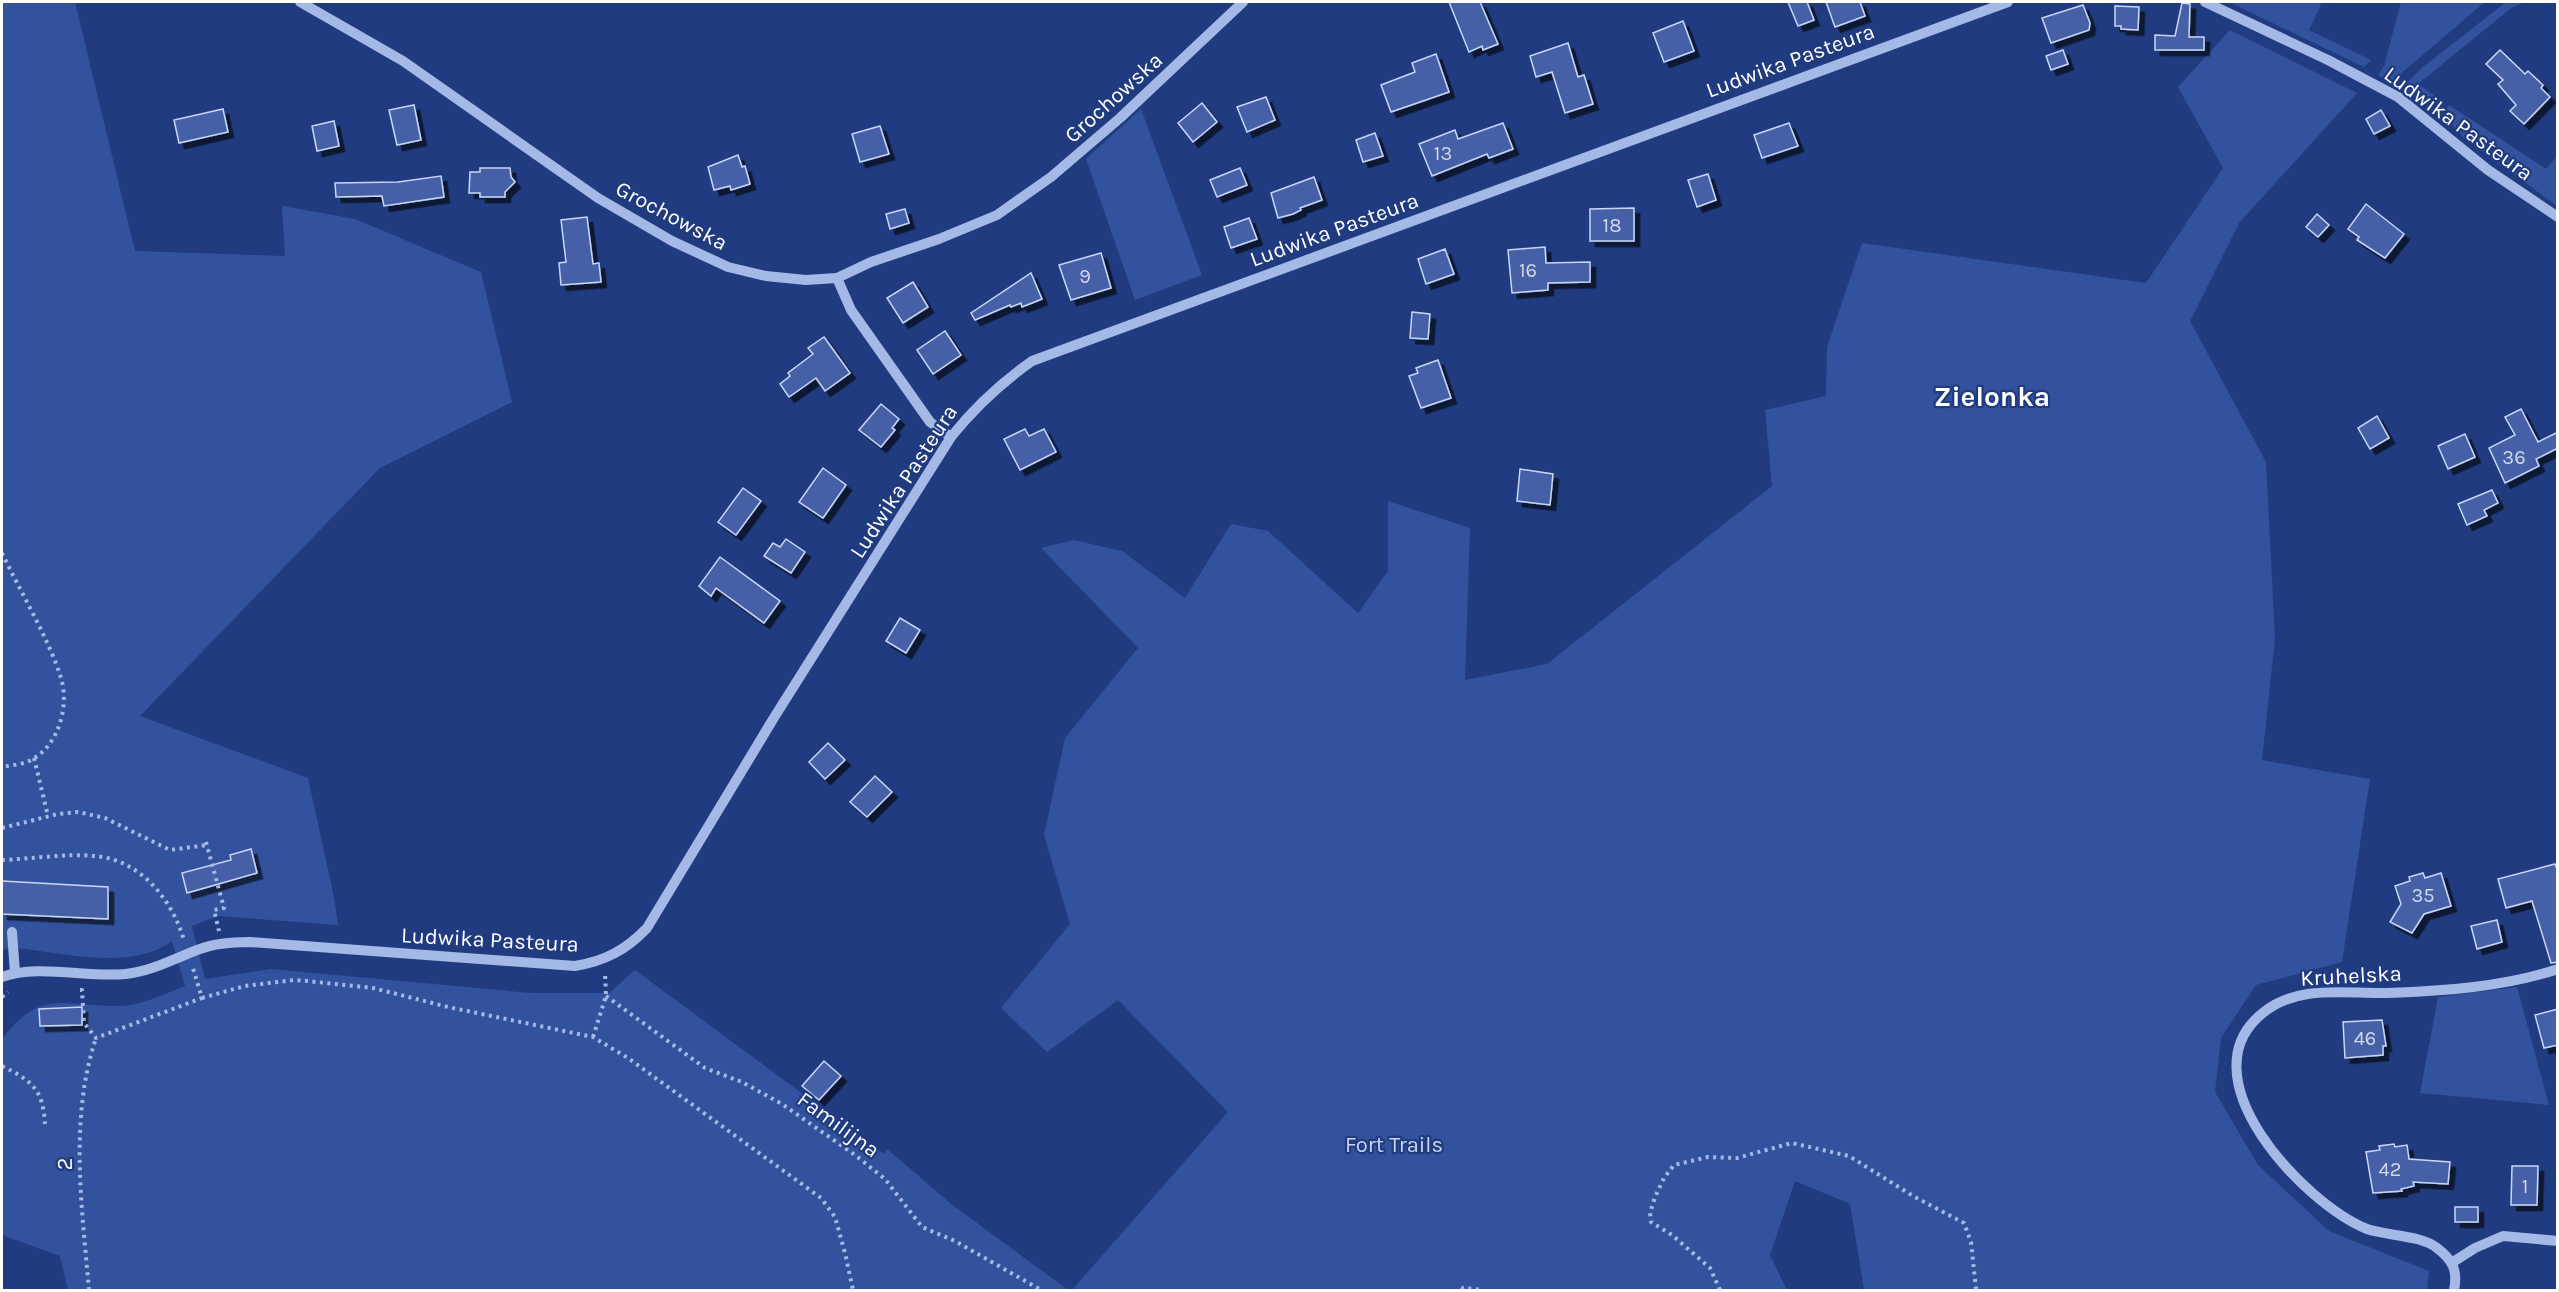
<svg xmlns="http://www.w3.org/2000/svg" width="2559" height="1292" font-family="Karla,sans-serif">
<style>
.green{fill:#33529d}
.building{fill:#4561a7;stroke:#c8d6f6;stroke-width:1.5;filter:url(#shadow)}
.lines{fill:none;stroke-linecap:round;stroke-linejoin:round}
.path{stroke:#a5b9e7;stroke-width:4;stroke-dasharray:3 4.5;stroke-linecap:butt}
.minor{stroke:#a5b9e7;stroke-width:10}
.labels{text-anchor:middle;stroke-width:4.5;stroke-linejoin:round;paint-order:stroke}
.number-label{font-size:20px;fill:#d0d8e9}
.street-label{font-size:22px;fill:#fff;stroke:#203b7f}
.park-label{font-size:22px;fill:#c8d6f6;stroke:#203b7f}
.district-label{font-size:28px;font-weight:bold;fill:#fff;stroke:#203b7f}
</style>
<defs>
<filter id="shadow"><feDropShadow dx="5.5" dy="5.5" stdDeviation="0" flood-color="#0009"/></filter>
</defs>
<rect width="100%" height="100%" fill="#203b7f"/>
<g class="green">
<path d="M2,2H75L135,251L285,256L282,206L355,219L481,272L512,402L380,468L140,716L308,778L334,897L338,925L218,916L192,926L205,979L271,969L531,993H609L635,970L884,1154L887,1149L950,1203L1068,1290H68L60,1256L2,1235V1039C42,987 63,1007 118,1006C141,1006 164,994 185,986L172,941C133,971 63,953 17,948L2,950Z"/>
<path d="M2229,2H2320L2321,5L2309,30L2371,60L2364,67Z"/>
<path d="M2401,2H2485L2391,82L2378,75L2384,66Z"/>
<path d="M2506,2H2525L2511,8L2418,84L2434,95L2424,104L2402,88L2423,67Z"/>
<path d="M2230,30L2357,93L2239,223L2190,321L2266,462L2275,639L2262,760L2370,779L2342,962L2256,985L2221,1038L2215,1092L2258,1165L2329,1231L2429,1271L2427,1290H1864L1850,1204L1795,1181L1770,1255L1787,1290H1072L1228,1112L1118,1000L1047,1052L1001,1008L1070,924L1044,835L1065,738L1138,648L1041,548L1074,540L1122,551L1185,598L1231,524L1268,531L1358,613L1388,571V501L1470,528L1465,680L1547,664L1772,486L1765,410L1826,396L1827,347L1862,243L2146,283L2223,168L2178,87Z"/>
<path d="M2449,105L2546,169L2557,156V206L2464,138L2443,114Z"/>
<path d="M1141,109L1202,275L1135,300L1086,159Z"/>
<path d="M2517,987L2549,1105L2420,1093L2438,997Z"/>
</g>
<g class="building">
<path d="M1449,2H1480L1498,44L1483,50L1482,46L1469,52Z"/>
<path d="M1788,2H1807L1814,20L1798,26Z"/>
<path d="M1826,2H1860L1865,16L1835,27Z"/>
<path d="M2182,3L2190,4L2189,37H2204V50H2155V35L2175,36Z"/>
<path d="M2083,5L2090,23L2089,30L2051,43L2042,18Z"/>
<path d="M2115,6L2139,7L2138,30L2121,29V26H2115Z"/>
<path d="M1683,21L1694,51L1664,62L1653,33Z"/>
<path d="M1568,43L1578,77L1584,75L1593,104L1565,113L1552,72L1536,77L1530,56Z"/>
<path d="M2063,50L2068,64L2051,70L2046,56Z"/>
<path d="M2500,50L2525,74L2528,71L2543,85L2541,88L2550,97L2524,124L2510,111L2516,105L2498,84L2503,80L2486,64Z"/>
<path d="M1436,54L1449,92L1391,112L1381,85L1415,72L1412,63Z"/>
<path d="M1266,97L1275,120L1247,132L1237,107Z"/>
<path d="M1202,103L1217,122L1193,142L1178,123Z"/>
<path d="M414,105L421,140L397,145L389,110Z"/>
<path d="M223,109L228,132L179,143L174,120Z"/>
<path d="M2381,110L2390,126L2374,134L2366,119Z"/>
<path d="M334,121L339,146L317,151L312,126Z"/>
<path d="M1503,123L1513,149L1489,158L1487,154L1432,176L1419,144L1455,130L1458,139Z"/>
<path d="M1789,123L1798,146L1762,158L1754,135Z"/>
<path d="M880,126L889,154L860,162L852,134Z"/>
<path d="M1375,133L1383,156L1363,162L1356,140Z"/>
<path d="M738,155L742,167L745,166L750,184L731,190L730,186L714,190L708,167Z"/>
<path d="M480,168H510L511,177L515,182L505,192V197H480V193H469L470,172H480Z"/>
<path d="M1240,168L1247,185L1217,197L1210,180Z"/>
<path d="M1708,174L1716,200L1697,207L1688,180Z"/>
<path d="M441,176L444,197L384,206L382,196L336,197L335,183L398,182Z"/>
<path d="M1314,177L1322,200L1300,208L1301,210L1293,214L1278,218L1271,193Z"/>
<path d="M2366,204L2404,234L2385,258L2357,240L2359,237L2348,229Z"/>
<path d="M1634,208V241H1590V209Z"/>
<path d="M905,209L909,223L890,229L886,214Z"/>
<path d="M2317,214L2329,225L2318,237L2306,227Z"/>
<path d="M587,217L593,264L599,263L601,282L561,285L559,263L566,262L561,220Z"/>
<path d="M1249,218L1257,239L1231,248L1224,227Z"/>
<path d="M1545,247L1546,263L1590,262V282L1548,283V290L1512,293L1508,250Z"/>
<path d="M1445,249L1454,274L1426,284L1418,259Z"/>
<path d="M1101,253L1111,288L1071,300L1059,265Z"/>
<path d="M1031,273L1042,299L1022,307L1021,303L1011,307L1010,305L975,320L971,313Z"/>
<path d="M913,282L928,307L903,323L887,298Z"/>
<path d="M1412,312L1430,314L1428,339L1410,338Z"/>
<path d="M945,331L961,355L933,374L917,350Z"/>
<path d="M824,337L850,373L825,391L816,378L789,397L780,384L790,376L788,373L813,354L808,348Z"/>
<path d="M1438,360L1451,398L1421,408L1409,376L1418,373L1416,368Z"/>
<path d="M881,404L899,419L892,428L895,430L881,447L859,430Z"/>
<path d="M2521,409L2538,442L2558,432V448L2536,459L2539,466L2505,483L2489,448L2515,435L2505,417Z"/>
<path d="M2377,416L2389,438L2370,449L2358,428Z"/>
<path d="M1025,429L1029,436L1044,429L1056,452L1020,470L1004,439Z"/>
<path d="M2465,434L2475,457L2448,469L2438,446Z"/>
<path d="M823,468L846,485L823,518L799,502Z"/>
<path d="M1520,469L1553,474L1550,505L1517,501Z"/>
<path d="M743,488L761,501L736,535L718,522Z"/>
<path d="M2492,490L2498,503L2484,510L2487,516L2467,525L2458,504Z"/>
<path d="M786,539L805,552L791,573L764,556L773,543L780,547Z"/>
<path d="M720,557L780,601L764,623L716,588L711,596L699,586Z"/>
<path d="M900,618L920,630L906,653L886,641Z"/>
<path d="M828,743L845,760L825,779L809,762Z"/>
<path d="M875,776L892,792L867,817L850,802Z"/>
<path d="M251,849L257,873L187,893L182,873L231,860L230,855Z"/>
<path d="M2555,864L2558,872V962L2551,963L2532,901L2506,908L2498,879Z"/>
<path d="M2423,873L2425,878L2441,873L2451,906L2424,914L2412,933L2390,922L2401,904L2395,886L2410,881L2409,877Z"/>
<path d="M2,881L108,887V919L2,914Z"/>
<path d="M2497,920L2502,942L2477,949L2471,926Z"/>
<path d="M82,1007V1025L40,1026L39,1009Z"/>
<path d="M2558,1009V1045L2544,1048L2535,1015Z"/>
<path d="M2382,1020L2386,1046H2383V1055L2345,1058L2343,1022Z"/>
<path d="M824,1061L841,1076L819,1100L802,1086Z"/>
<path d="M2394,1144L2395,1147L2407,1145L2409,1159L2450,1162L2448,1184L2413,1182L2414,1186L2401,1189L2402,1191L2373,1193L2366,1152L2380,1150L2379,1146Z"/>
<path d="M2512,1166H2538L2537,1205H2511Z"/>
<rect x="2455" y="1207" width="23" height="15"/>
</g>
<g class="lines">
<g class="path">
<path d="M2,553C20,591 49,639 61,678C69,704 60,741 36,757C27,764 13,765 2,767"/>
<path d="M34,758L48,816"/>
<path d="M2,828L58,814L78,812L105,818L170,850L207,845"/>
<path d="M206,842L224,908L214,910L219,931"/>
<path d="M2,860C29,859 69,853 95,856C141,860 172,900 184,940"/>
<path d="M80,990H82L84,1023L96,1038L202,998L192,965"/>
<path d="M606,996L705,1068L742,1082L782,1104L855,1155L885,1179L922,1227L955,1241L1041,1290"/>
<path d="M2,997L8,992"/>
<path d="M202,998L245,986L294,980L307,981L373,988L448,1007L593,1037L628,1058L821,1198L835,1217L845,1253L853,1290"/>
<path d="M593,1037L606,996L605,973"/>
<path d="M2,1066C32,1081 43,1089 45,1124"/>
<path d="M89,1290C82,1208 69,1119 96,1038"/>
<path d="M1462,1290L1463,1288L1483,1290"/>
<path d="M1720,1290L1710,1268L1672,1235L1651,1222L1650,1213L1655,1197L1664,1178L1674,1165L1708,1157L1737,1158L1792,1143L1849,1156L1913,1196L1964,1223L1971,1242L1976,1289L1979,1290"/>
</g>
<g class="minor">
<path d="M300,2L403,61L598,198L672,241L728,267L766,276L806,280L837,278L871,262L939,239L997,215L1051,177L1120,118L1243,2"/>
<path d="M2205,2L2328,60L2398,97L2488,170L2558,217"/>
<path d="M837,278L851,310L930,422L951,437"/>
<path d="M12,932L15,973"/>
<path d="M2,977C38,964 87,978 126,974C153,971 175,958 200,949C216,943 234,942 250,942L575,966C605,961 626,950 647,928L775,716L951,437C975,407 1001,383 1032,361L2008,2"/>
<path d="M2453,1262L2475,1248L2503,1236L2558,1241"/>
<path d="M2454,1290C2458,1271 2453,1260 2437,1248C2421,1235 2387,1236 2367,1229C2303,1203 2182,1075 2264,1012C2300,984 2345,994 2387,993C2443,991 2504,987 2558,969"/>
</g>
</g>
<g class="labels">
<g class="number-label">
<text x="1443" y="160">13</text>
<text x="1612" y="232">18</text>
<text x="1528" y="277">16</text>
<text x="1085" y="283">9</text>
<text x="2514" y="464">36</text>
<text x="2423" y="902">35</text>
<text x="2365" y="1045">46</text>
<text x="2390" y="1176">42</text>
<text x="2525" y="1193">1</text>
</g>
<g class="street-label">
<text transform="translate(1790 60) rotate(-20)" y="8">Ludwika Pasteura</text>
<text transform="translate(1113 97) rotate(-42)" y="8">Grochowska</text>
<text transform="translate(2459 123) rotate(36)" y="8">Ludwika Pasteura</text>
<text transform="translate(672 215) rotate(28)" y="8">Grochowska</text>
<text transform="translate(1334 229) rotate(-20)" y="8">Ludwika Pasteura</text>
<text transform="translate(903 481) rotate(-57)" y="8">Ludwika Pasteura</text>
<text transform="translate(490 939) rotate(3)" y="8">Ludwika Pasteura</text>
<text transform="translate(2351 975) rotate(-3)" y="8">Kruhelska</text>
<text transform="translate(839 1124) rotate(36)" y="8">Familijna</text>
<text transform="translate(64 1164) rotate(-91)" y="8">2</text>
</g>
<g class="park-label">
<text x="1394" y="1152">Fort Trails</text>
</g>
<g class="district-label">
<text x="1992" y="406">Zielonka</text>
</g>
</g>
<rect width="2559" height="1292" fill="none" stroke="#ffffff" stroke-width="6"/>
</svg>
